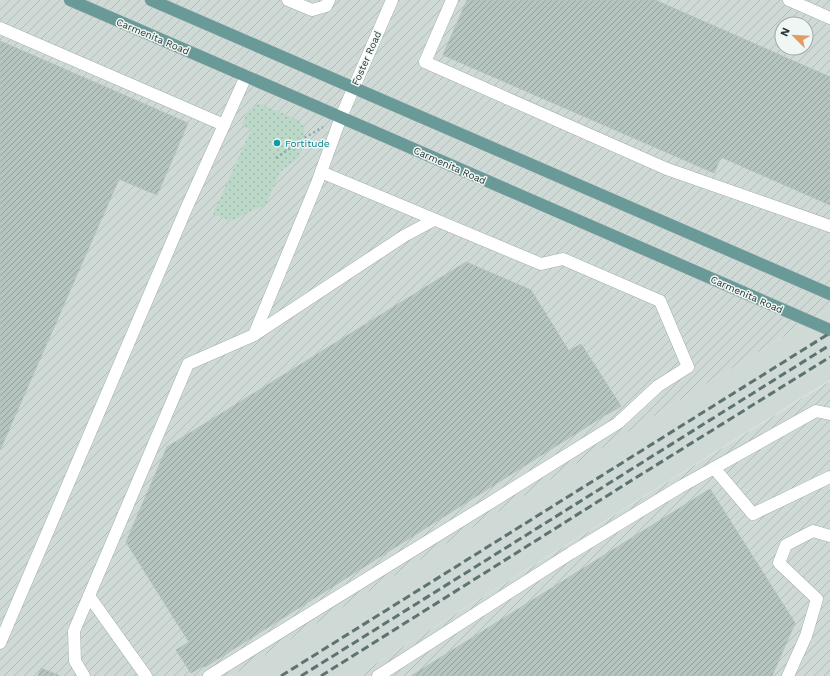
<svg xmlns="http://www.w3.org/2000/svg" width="830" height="676" font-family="'Work Sans',sans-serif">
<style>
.built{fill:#cfd9d6}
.industrial{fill:url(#industrial-furrows);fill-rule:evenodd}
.grass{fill:url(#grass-dots)}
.building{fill:url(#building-hatch);stroke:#b3c2bf}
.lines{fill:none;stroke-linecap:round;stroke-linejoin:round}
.minor-casing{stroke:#a4b0ae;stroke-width:13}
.major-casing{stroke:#bdc3c3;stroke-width:13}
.path{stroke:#84aaa5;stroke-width:2.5;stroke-dasharray:2 3;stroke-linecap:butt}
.minor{stroke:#fff;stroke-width:12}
.major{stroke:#699a97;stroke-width:12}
.rail{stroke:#5d7372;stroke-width:3;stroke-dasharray:8 4;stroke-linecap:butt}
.culture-dot{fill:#0f9aa8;stroke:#f0f6f4;stroke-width:1.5}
.labels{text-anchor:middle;stroke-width:3;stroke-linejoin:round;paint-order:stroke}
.street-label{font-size:10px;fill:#233836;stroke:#f0f6f4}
.culture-label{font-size:10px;fill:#0d838f;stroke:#f0f6f4;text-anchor:start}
</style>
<defs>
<pattern id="industrial-furrows" width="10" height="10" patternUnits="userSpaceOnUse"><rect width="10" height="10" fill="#cfd9d6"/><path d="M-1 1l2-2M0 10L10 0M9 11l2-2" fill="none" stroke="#b1bbb8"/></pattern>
<pattern id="grass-dots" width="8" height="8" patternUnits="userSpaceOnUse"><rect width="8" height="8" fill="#bbd8c8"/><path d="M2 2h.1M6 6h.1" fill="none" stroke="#a0baac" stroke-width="1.8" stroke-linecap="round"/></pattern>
<pattern id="building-hatch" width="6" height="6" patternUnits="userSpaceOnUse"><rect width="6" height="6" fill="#b6c4c0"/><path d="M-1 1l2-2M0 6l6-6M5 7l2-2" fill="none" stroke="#94a09d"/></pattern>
</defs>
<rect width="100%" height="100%" fill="#e0e9e7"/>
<path class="built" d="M830,308V380L356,676H231Z"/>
<g class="industrial">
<path d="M0,0H830V308L231,676H0ZM782,24H806V48H782Z"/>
<path d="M830,381V676H356Z"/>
</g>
<path class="grass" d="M258,103L298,120L303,126L305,131L303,136L306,140L298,158L280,172L266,204L231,221L213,214L251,130L242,125L248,110Z"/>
<g class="building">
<path d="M467,0H655L830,77V205L721,157L714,173L443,55Z"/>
<path d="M0,41L188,123L157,195L119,179L0,450Z"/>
<path d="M466,262L531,290L569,351L581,344L621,406L608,414H607L205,667L203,666L191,673L176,650L189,642L126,542L167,447Z"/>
<path d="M710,489L795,623L772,676H411Z"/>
<path d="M41,668L60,676H38Z"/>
</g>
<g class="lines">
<g class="minor-casing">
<g id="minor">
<path d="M288,0L312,10L326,6L329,0"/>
<path d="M452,0L425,62L667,169L830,226"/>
<path d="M789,0L830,18"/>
<path d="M0,28L224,125L246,76"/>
<path d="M254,335L404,236L434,220"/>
<path d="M714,468L753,514L830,477"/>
<path d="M89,596L146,676"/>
<path d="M0,643L186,209L224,125"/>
<path d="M84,676L75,661L74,631L188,364L254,335L317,183L341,117L392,0"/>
<path d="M209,676L485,506L618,423L658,386L688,367L660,301L563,259L541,264L321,172"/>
<path d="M378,676L571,553L680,487L816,411L830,414"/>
<path d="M788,676L806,636L817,599L779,563L786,545L813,531L830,536"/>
</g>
</g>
<g class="major-casing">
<g id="major">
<path d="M70,0L308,103L830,330"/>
<path d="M151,0L830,294"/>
</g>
</g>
<path class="path" d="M276,158L306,137L323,127"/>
<use href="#minor" class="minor"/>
<use href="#major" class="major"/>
<g class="rail">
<path d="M281,676L830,333"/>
<path d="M301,676L830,345"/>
<path d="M321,676L629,482L830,357"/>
</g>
</g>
<circle class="culture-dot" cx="277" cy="143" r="4"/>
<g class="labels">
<g class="street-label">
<text transform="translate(153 36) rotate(23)" y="4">Carmenita Road</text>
<text transform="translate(366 58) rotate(-66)" y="4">Foster Road</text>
<text transform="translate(450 165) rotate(24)" y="4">Carmenita Road</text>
<text transform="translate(747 294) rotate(24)" y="4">Carmenita Road</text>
</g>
<g class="culture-label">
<text x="285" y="147">Fortitude</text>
</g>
</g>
<g transform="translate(794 36) rotate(294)"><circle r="19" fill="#f0f6f4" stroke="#9eaaa8"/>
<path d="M0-3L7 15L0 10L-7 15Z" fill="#e39b65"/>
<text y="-6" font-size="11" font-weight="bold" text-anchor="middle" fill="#233836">N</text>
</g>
</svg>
